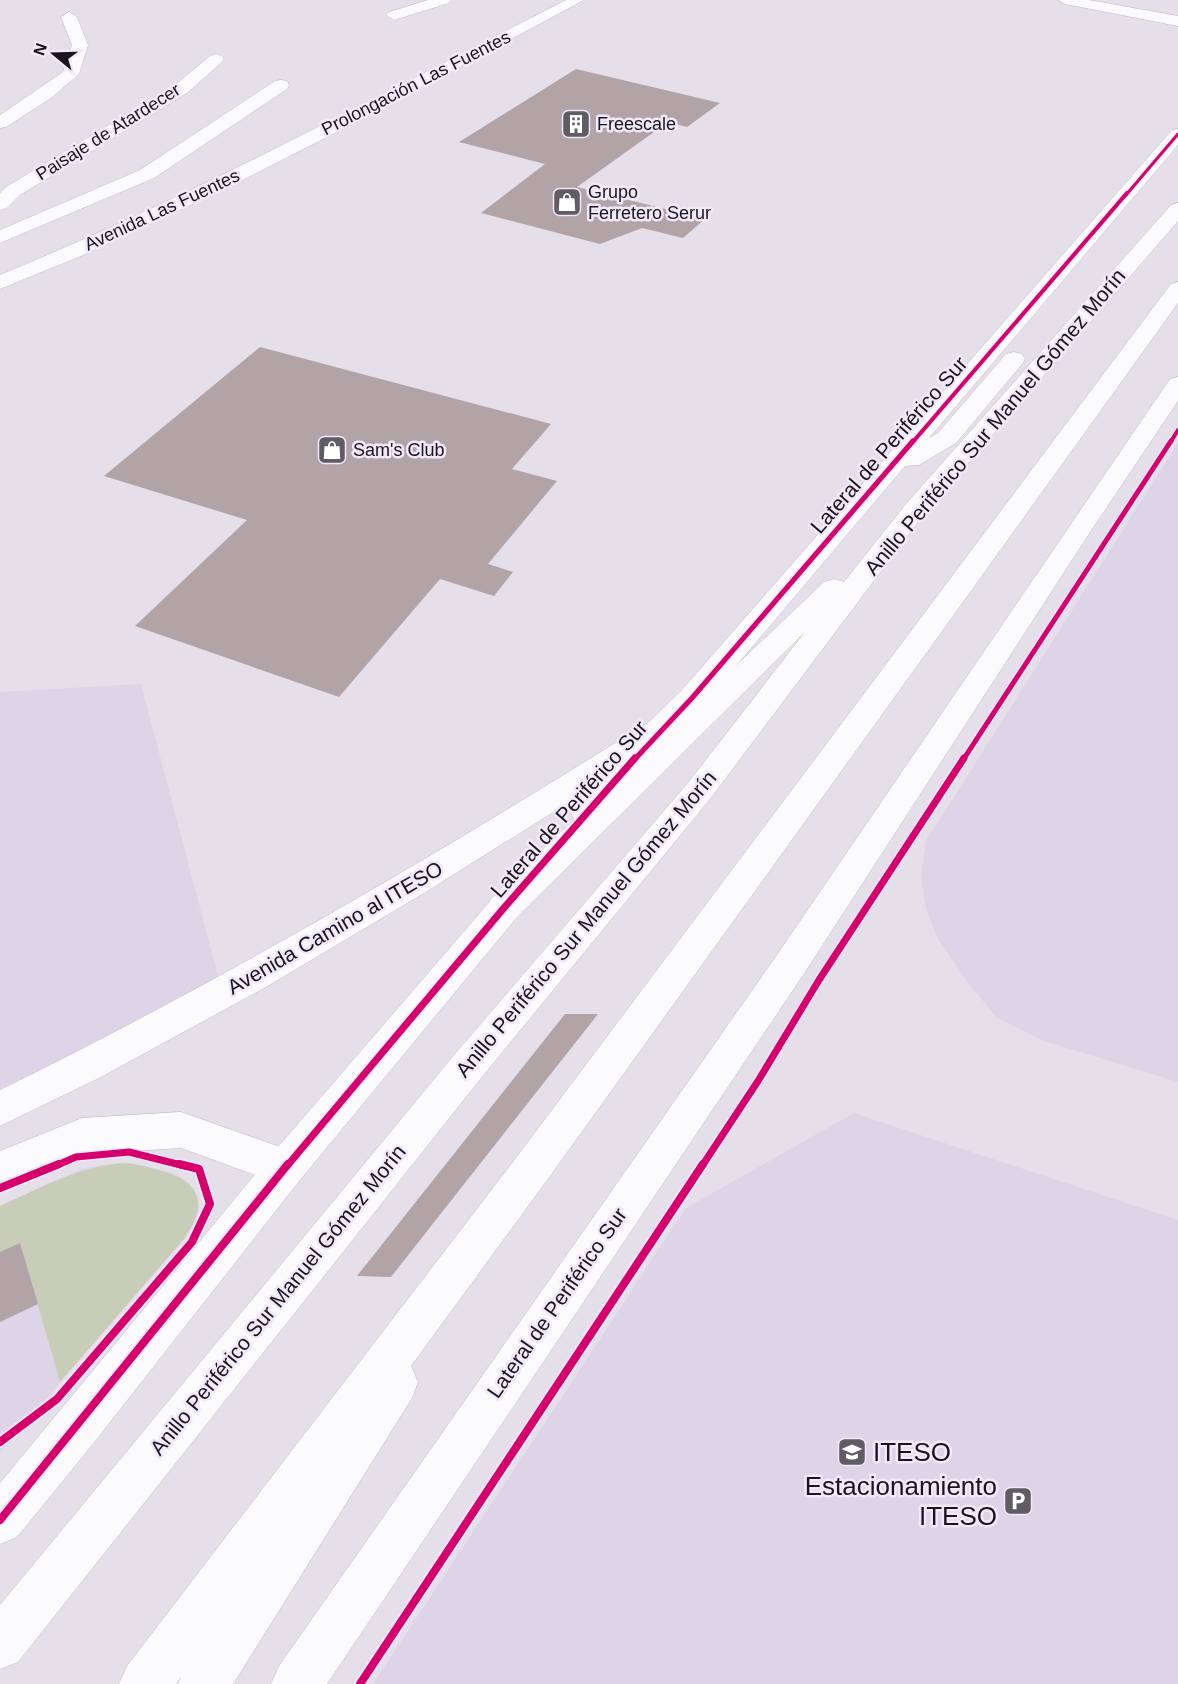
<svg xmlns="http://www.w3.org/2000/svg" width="1178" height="1684" font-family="Helvetica,sans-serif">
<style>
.built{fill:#ded4e7}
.green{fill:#c8cdb7}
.building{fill:#b2a3a7}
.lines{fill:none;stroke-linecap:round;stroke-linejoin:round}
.minor-casing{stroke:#c0bbc4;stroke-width:1}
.major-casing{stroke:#c0bbc4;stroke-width:1}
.highway-casing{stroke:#c0bbc4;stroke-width:1}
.minor{fill:#fbfafc;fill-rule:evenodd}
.major{fill:#fbfafc;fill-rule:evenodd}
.highway{fill:#fbfafc;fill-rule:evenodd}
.cycleway-far4-casing{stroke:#f2e8fb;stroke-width:5}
.cycleway-far3-casing{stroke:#f2e8fb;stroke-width:6}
.cycleway-far2-casing{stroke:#f2e8fb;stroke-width:8}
.cycleway-far1-casing{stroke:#f2e8fb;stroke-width:10}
.cycleway-casing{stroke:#f2e8fb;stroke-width:12}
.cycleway-far4{stroke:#d6006c;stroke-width:3}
.cycleway-far3{stroke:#d6006c;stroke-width:4}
.cycleway-far2{stroke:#d6006c;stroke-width:5}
.cycleway-far1{stroke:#d6006c;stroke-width:7}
.cycleway{stroke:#d6006c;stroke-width:8}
.labels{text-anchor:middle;stroke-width:5;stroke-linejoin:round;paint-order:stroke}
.far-street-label{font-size:18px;fill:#18151b;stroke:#f2e8fb}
.far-poi-label{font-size:18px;fill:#18151b;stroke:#f2e8fb;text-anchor:start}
.street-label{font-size:21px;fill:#18151b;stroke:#f2e8fb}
.near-poi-label{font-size:26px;fill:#18151b;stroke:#f2e8fb;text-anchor:start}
</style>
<rect width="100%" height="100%" fill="#e5dfea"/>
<g class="built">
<path d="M1178,443V1082L1041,1040L997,1018L969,984L938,939L926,909L921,877L926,841Z"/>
<path d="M141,684L219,980L210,1002L0,1088V692Z"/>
<path d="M854,1113L1178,1220V1684H373L686,1208Z"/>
<path d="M128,1163L174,1173L189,1183L198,1198L199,1210L194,1224L0,1453V1206L81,1169L108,1164Z"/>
</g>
<path class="green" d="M128,1163C174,1172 223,1183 184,1239L60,1382L20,1243L0,1252V1206C43,1187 80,1165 128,1163Z"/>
<g class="building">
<path d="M576,69L720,103L687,127L668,122L577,187L705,219L683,238L642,228L600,244L481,213L545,164L459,142Z"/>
<path d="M260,347L551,424L512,469L557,481L488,564L513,572L494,596L440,579L339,697L135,626L247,520L104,476Z"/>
<path d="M565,1014H598L391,1277L357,1276Z"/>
<path d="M20,1243L38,1304L0,1322V1252Z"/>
</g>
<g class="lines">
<g class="minor-casing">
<g id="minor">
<path d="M428,0H451L449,3L394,20L386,15L389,12Z"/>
<path d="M566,0H584L370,115L227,188L81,256L0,289V275C194,195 379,96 566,0Z"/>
<path d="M1058,0H1089L1178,16V26L1065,4Z"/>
<path d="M69,12L77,17L88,45L79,74L51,98L6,127L0,128V115L63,72L72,45L61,17Z"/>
<path d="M216,54L222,56L224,59L222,62L187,93L20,195L7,208L0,210V193L6,187L175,85L210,56Z"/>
<path d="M281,80L287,81L289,85L287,89L154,178L0,243V230L140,170L275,81Z"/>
<path d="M1178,129V145L929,438L938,433L1006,354L1014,352L1022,354L1025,359L1022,364L956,443L919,465L905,466L703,705L671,738L598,822L587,825L576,822L571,813L576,804L649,722L681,691L1172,130Z"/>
<path d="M1178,377V401L1092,529L805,972L327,1684H271L279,1666L779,952L1170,379Z"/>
<path d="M524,872L536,876L541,885L536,894L300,1180L92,1445L17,1537L0,1544V1483L272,1154L512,876Z"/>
</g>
</g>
<g class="major-casing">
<g id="major">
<path d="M660,719L671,722L675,730L671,738L429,890L266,987L99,1078L0,1126V1090C224,980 438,854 649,722Z"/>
<path d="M181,1112L300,1154L306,1167L300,1180L286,1186L181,1148L84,1154L0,1189V1151L82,1118Z"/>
</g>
</g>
<g class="highway-casing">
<g id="highway">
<path d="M1178,203V221L924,514L710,799L481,1078L18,1662L0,1669V1605L455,1054L688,783L805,632L515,919L503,923L491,919L486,909L491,899L824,582L834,579L844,582L906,504L1171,205Z"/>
<path d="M1178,282V303L550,1176L411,1366L418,1382L412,1398L233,1684H178L181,1677L176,1684H119L127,1666L522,1150L1171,284Z"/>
</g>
</g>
<use href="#minor" class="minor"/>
<use href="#major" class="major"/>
<use href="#highway" class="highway"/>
<g class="cycleway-far4-casing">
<path id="cycleway-far4" d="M1126,195L1178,134"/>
</g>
<g class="cycleway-far3-casing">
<g id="cycleway-far3">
<path d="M912,443L1127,193"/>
<path d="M1170,443L1178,430"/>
</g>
</g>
<g class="cycleway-far2-casing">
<g id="cycleway-far2">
<path d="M634,760L692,698L913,441"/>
<path d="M963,760L1171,441"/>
</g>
</g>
<g class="cycleway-far1-casing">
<g id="cycleway-far1">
<path d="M55,1166L76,1157L129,1152L185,1166"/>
<path d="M287,1166L503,909L635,758"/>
<path d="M702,1166L758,1081L819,980L964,758"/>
</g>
</g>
<g class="cycleway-casing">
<g id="cycleway">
<path d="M0,1188L59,1164"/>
<path d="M0,1442L57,1399L192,1242L210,1204L199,1169L179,1164"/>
<path d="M0,1520L288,1164"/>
<path d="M360,1684L703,1164"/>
</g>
</g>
<use href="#cycleway-far4" class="cycleway-far4"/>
<use href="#cycleway-far3" class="cycleway-far3"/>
<use href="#cycleway-far2" class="cycleway-far2"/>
<use href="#cycleway-far1" class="cycleway-far1"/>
<use href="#cycleway" class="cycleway"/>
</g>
<defs>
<g id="building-square" transform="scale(1.5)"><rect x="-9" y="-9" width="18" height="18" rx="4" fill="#605c63" stroke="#f2e8fb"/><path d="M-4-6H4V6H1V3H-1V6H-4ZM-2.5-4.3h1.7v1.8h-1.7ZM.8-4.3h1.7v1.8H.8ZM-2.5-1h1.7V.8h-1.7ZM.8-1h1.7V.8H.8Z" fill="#fff"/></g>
<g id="shop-square" transform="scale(1.5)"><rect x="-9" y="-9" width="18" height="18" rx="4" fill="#605c63" stroke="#f2e8fb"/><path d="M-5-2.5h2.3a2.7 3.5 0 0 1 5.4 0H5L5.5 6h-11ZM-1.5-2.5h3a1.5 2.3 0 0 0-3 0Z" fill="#fff"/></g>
<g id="university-square" transform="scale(1.5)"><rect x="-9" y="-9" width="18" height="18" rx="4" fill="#605c63" stroke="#f2e8fb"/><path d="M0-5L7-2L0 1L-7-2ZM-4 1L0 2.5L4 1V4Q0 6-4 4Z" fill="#fff"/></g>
<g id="parking-square" transform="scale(1.5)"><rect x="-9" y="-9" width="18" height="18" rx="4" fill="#605c63" stroke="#f2e8fb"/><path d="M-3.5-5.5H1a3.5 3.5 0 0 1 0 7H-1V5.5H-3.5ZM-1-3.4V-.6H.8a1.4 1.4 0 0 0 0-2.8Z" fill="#fff"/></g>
</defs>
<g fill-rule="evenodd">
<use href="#building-square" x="576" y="124"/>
<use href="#shop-square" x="567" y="202"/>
<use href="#shop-square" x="332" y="450"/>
<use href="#university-square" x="852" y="1452"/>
<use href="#parking-square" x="1018" y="1501"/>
</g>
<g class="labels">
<g class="far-street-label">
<text transform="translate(416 83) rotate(-27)" y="6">Prolongación Las Fuentes</text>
<text transform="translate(108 132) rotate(-32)" y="6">Paisaje de Atardecer</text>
<text transform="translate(162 210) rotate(-25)" y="6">Avenida Las Fuentes</text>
</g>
<g class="far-poi-label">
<text x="597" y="130">Freescale</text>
<text x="588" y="198">Grupo<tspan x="588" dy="21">Ferretero Serur</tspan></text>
<text x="353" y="456">Sam's Club</text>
</g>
<g class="street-label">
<text transform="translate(995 422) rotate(-50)" y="7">Anillo Periférico Sur Manuel Gómez Morín</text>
<text transform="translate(889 445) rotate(-49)" y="7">Lateral de Periférico Sur</text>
<text transform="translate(569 809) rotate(-49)" y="7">Lateral de Periférico Sur</text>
<text transform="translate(586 924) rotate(-50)" y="7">Anillo Periférico Sur Manuel Gómez Morín</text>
<text transform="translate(335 928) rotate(-30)" y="7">Avenida Camino al ITESO</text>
<text transform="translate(278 1300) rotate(-51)" y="7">Anillo Periférico Sur Manuel Gómez Morín</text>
<text transform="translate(557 1303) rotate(-55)" y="7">Lateral de Periférico Sur</text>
</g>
<g class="near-poi-label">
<text x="873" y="1461">ITESO</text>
<text x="997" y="1495" text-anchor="end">Estacionamiento<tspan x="997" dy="30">ITESO</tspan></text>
</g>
</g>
<g transform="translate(54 54) rotate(289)" stroke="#f2e8fb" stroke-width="4.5" paint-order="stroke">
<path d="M0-4.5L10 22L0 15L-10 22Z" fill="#18151b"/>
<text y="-9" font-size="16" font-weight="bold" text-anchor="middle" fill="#18151b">N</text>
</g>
</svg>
